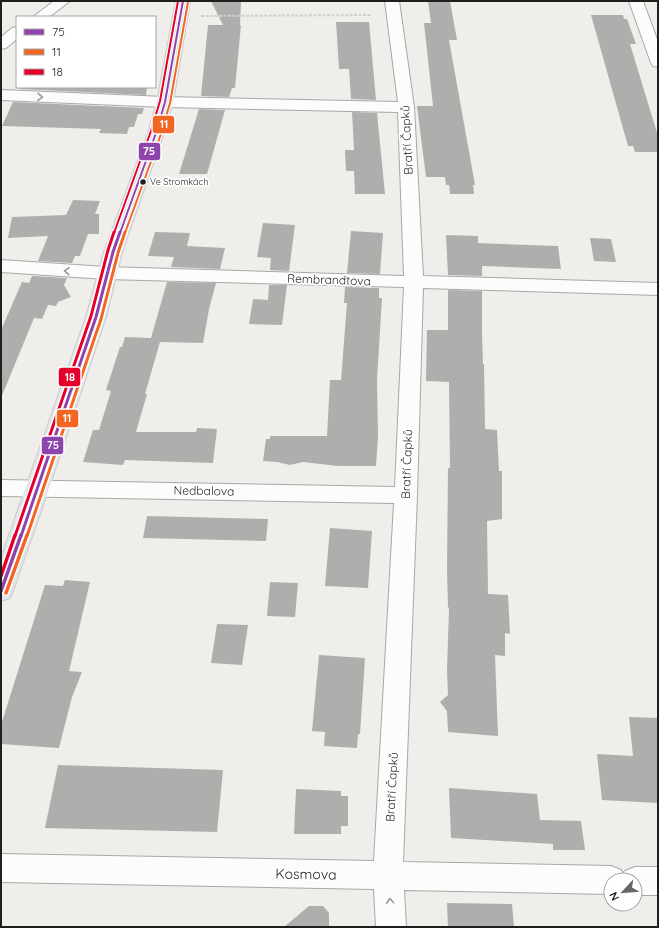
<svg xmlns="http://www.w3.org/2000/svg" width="659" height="928" font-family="Quicksand,sans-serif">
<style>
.building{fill:#afaeac}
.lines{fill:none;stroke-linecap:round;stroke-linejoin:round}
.minor-casing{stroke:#a9a8a6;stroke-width:2}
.primary-casing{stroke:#cdcccb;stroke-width:2}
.path{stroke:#d0cfcf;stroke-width:2;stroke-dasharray:3 1.5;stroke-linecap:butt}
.minor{fill:#fdfcfc;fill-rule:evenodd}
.primary{fill:#dfe6e9;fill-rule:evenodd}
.bus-1-far2-casing{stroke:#fff;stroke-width:4}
.bus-1-far1-casing{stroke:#fff;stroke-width:6}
.bus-1-casing{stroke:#fff;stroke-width:6}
.bus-2-far2-casing{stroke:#fff;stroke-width:4}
.bus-2-far1-casing{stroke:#fff;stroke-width:6}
.bus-2-casing{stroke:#fff;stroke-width:6}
.bus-3-far2-casing{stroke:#fff;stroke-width:4}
.bus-3-far1-casing{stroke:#fff;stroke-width:6}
.bus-3-casing{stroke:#fff;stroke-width:6}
.bus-1-far2{stroke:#8e44ad;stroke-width:2}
.bus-1-far1{stroke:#8e44ad;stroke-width:3}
.bus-1{stroke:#8e44ad;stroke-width:3.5}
.bus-2-far2{stroke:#f26522;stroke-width:2}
.bus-2-far1{stroke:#f26522;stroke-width:3}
.bus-2{stroke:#f26522;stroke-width:3.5}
.bus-3-far2{stroke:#e4002b;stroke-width:2}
.bus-3-far1{stroke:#e4002b;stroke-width:3}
.bus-3{stroke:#e4002b;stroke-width:3.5}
.oneway{stroke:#9a9998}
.bus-dot{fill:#201f1d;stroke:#fff;stroke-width:1.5}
.labels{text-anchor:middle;stroke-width:3.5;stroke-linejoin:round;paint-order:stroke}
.far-bus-label{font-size:9px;fill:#201f1d;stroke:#fff;text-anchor:start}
.street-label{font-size:12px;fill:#201f1d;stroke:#fff}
.near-street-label{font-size:14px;fill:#201f1d;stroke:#fff}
.line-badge{stroke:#fff;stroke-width:1.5}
.badge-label{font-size:11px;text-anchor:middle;font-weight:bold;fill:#fff}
</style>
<rect width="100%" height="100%" fill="#efeeeb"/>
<g class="building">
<path d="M211,1H241L240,25H241L235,88H232L229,97L201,96L208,25H223Z"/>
<path d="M428,1H450L457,40H449L475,185H473L474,194H450L449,185H446L445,177H426L417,106H433L424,23H431Z"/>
<path d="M591,15H623L624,19H627L636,44H630L658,136V152H635L633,146H628Z"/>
<path d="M336,22H369L376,100L351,99L349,69H339Z"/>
<path d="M20,87H147L146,95L19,89Z"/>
<path d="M13,102L144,108L142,114H138L134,127H129L127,134L99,133L101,129L2,126Z"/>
<path d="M199,109L225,110L207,174H179Z"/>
<path d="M352,112L377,113L385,194H355L354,171H346L345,150H354Z"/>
<path d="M73,200L100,201L95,214H99V234H88L80,256H75L72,263L38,261L48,236L8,238L12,217L66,215Z"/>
<path d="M263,223L295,225L289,271L270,270L271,258L257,257Z"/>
<path d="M351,231L383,233L380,274L347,273Z"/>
<path d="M155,232L190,233L187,246L225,248L220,269L171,267L174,257L148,256Z"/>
<path d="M446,235L478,236V243L558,246L561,269L482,266V276L448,275Z"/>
<path d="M590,238L611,239L616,262L594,261Z"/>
<path d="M32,276L67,278L64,285L71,297L58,302L56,306L48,305L42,319L34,318L1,398V330L22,282L29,283Z"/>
<path d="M167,282L216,283L209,309L203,343L160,342L145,394H147L136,432H196L197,428L217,429L213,463L125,460L123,465L83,462L93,430H99L111,391L106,390L120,347H122L125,337L151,338Z"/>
<path d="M269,285H287L282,325L249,324L253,299L268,300Z"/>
<path d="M345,287L379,288V298H382L377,380L378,437L376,466H338L303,462L290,465L277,462L263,461L266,439H270V436H327L330,380H341L347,303H344Z"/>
<path d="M448,290L482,291V334L483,364H484L485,429L497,430L499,471H502V519L487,521L488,594L508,595L510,634L505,633V656L495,655L498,736L448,732L447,711L440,702L448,695L447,670L449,608L448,607L447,570L448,468H450L449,382L426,381L427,330H448Z"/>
<path d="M147,516L268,519L266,541L143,538Z"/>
<path d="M330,528L372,531L368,588L325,586Z"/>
<path d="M65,580L90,582L69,671L82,672L72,697L59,748L1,744V725L45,585L63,586Z"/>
<path d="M270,582L298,583L295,617L267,616Z"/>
<path d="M217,624L248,625L242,665L211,663Z"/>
<path d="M319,655L365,658L360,734H358L357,748L324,746L325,732L312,731Z"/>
<path d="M629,717L658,718V803L602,800L597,754L633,756Z"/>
<path d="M58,765L223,770L217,832L45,828Z"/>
<path d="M449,788L537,794L540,820L581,821L585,850H553V844L451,838Z"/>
<path d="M296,789L341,791V796H348V826H341V834H294Z"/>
<path d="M447,903L512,904L514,927H448Z"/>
<path d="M309,906H323L329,913V927H284Z"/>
</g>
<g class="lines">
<g class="minor-casing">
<g id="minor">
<path d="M54,1H70L49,17H33Z"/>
<path d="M385,1H399L414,107L423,276L658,283V295L423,288L417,495L403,862L611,866L621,870L623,874L625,871L635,867H658V895H635V880H611V894L404,890L406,927H376L374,889L1,882V854L374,861L394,503L1,496V480L395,487L404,287L106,279L1,272V260L106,267L404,276L398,112L165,107L1,100V90L165,97L398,102Z"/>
<path d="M629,1H643L658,42V67L653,66L651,63Z"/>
<path d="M17,27V39L6,48L1,49V37L12,28Z"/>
</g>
</g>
<g class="primary-casing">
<path id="primary" d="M176,1H190L173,102L164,133L122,252L106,317L49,488L13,591L10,598L1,601V558L86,317L104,252L148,133L157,102Z"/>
</g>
<path class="path" d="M201,16L372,15"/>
<use href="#minor" class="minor"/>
<use href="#primary" class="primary"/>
<g class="bus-1-far2-casing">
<path id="bus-1-far2" d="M120,233L156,133L165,102L183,1"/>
</g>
<g class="bus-1-far1-casing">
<path id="bus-1-far1" d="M21,536L96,317L113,252L120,232"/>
</g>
<g class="bus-1-casing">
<path id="bus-1" d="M1,591L21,535"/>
</g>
<g class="bus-2-far2-casing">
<path id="bus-2-far2" d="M125,233L161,134L170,103L188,2"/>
</g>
<g class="bus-2-far1-casing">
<path id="bus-2-far1" d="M27,536L101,319L118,253L125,232"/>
</g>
<g class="bus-2-casing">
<path id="bus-2" d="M6,593L27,535"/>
</g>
<g class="bus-3-far2-casing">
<path id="bus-3-far2" d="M114,233L151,131L160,101L178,1"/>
</g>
<g class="bus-3-far1-casing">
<path id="bus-3-far1" d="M15,536L91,316L108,250L114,232"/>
</g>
<g class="bus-3-casing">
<path id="bus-3" d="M1,576L15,535"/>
</g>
<use href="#bus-1-far2" class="bus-1-far2"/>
<use href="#bus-1-far1" class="bus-1-far1"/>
<use href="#bus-1" class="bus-1"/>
<use href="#bus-2-far2" class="bus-2-far2"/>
<use href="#bus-2-far1" class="bus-2-far1"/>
<use href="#bus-2" class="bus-2"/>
<use href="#bus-3-far2" class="bus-3-far2"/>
<use href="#bus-3-far1" class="bus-3-far1"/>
<use href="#bus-3" class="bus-3"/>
</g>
<defs><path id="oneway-chevron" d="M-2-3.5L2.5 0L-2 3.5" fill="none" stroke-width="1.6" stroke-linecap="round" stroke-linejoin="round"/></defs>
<g class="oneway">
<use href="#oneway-chevron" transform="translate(40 97) rotate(2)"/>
<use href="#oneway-chevron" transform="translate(67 271) rotate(-176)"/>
<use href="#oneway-chevron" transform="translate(390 901) rotate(-94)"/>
</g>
<circle class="bus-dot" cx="143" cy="182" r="3.5"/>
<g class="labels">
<g class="far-bus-label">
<text x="150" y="185">Ve Stromkách</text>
</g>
<g class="street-label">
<text transform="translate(407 140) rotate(-93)" y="4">Bratří Čapků</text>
<text transform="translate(329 280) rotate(2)" y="4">Rembrandtova</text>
<text transform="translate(407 464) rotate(-88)" y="4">Bratří Čapků</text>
<text transform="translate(204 491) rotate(1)" y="4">Nedbalova</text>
<text transform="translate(392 787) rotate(-87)" y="4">Bratří Čapků</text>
</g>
<g class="near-street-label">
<text transform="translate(306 874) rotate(1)" y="5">Kosmova</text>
</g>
</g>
<g class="line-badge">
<rect x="152" y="115" width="23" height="19" rx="4" fill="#f26522"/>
<rect x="138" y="142" width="23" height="19" rx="4" fill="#8e44ad"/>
<rect x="58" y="367" width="23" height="20" rx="4" fill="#e4002b"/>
<rect x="56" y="409" width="23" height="19" rx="4" fill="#f26522"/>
<rect x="41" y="436" width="23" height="19" rx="4" fill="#8e44ad"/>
</g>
<g class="badge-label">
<text x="164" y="128">11</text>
<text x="149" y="155">75</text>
<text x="70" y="381">18</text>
<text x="67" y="422">11</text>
<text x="53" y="449">75</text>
</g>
<rect width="659" height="928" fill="none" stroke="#201f1d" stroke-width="4"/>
<rect x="16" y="16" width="140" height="72" fill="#ffffff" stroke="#a6a5a5"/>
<rect x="24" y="29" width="20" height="6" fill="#8e44ad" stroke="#a6a5a5"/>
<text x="52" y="36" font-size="12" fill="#201f1d">75</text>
<rect x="24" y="49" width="20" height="6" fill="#f26522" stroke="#a6a5a5"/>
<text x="52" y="56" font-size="12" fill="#201f1d">11</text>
<rect x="24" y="69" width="20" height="6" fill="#e4002b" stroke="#a6a5a5"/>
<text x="52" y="76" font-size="12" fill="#201f1d">18</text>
<g transform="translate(623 892) rotate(244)"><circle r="19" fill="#ffffff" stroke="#a6a5a5"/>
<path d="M0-3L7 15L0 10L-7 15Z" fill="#686765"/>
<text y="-6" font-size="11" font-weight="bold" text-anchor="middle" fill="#201f1d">N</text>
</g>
</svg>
